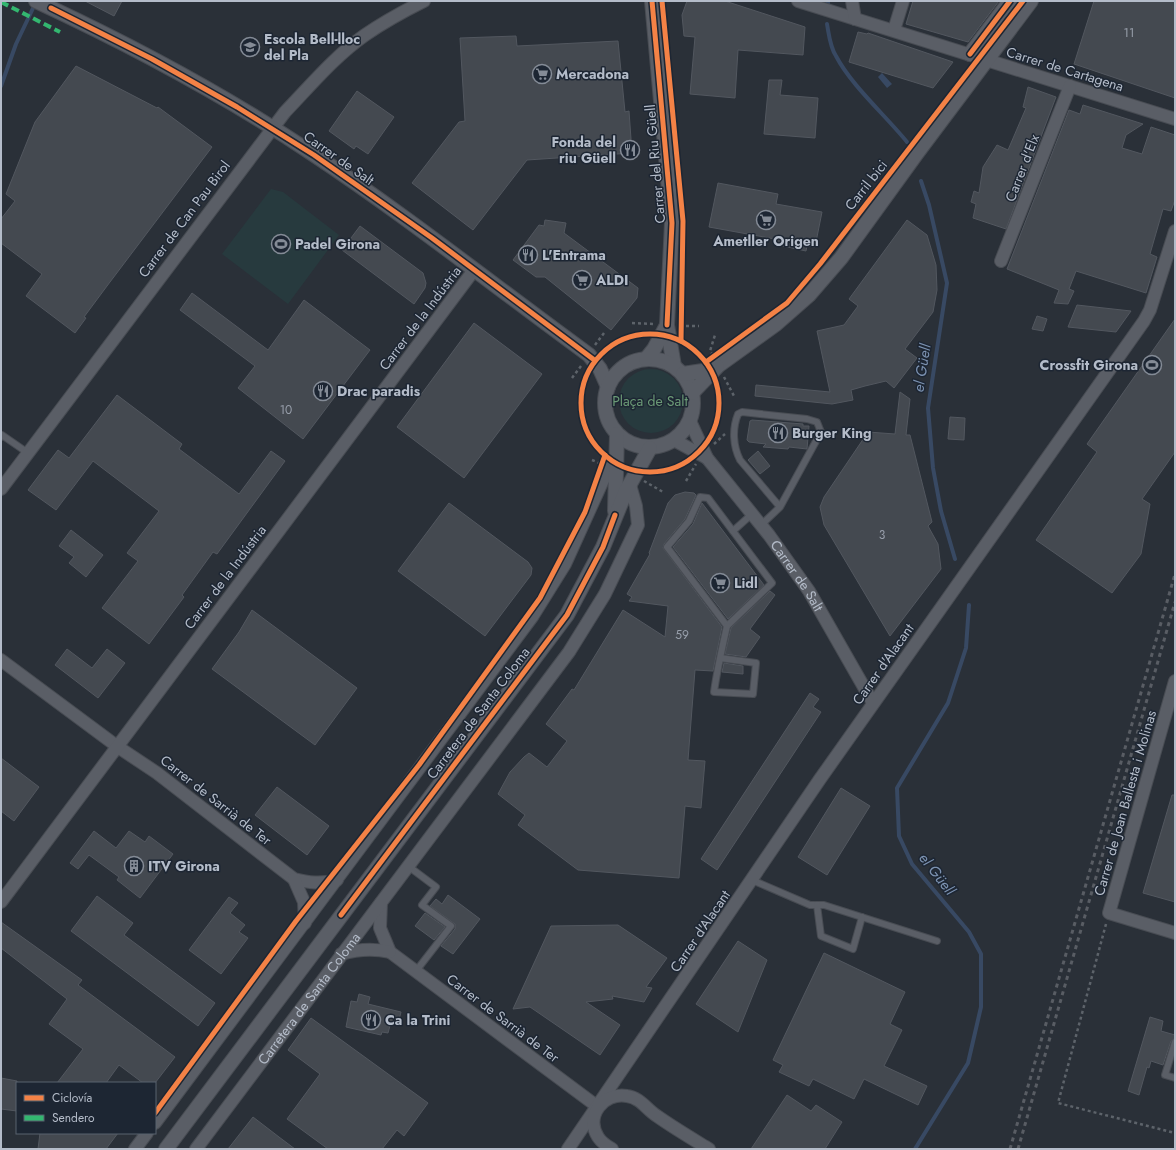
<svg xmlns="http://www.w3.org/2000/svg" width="1176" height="1150" font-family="Jost,sans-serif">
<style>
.green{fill:#273a3e}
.water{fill:#384963}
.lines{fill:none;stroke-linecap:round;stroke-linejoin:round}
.stream{stroke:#384963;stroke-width:4}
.building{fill:#444950;stroke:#52575f}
.service-casing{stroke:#484c53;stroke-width:8}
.minor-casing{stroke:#484c53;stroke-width:14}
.tertiary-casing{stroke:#484c53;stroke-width:16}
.path{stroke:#5d636a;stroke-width:2.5;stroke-dasharray:3 3;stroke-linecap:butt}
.service{stroke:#5a5e66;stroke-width:6}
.minor{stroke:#5a5e66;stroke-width:12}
.tertiary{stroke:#5a5e66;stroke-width:14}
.rail{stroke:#595d64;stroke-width:3;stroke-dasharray:4 4;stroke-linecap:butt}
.quiet{stroke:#33b770;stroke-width:4;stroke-dasharray:8 4;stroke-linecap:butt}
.cycleway-casing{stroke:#1d2633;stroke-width:8}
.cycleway{stroke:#f48246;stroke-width:5}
.labels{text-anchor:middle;stroke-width:3;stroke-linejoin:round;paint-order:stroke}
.number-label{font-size:12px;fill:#989fab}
.poi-label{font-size:14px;font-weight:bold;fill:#b4bcc9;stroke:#1d2633;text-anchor:start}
.street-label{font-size:14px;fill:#b4bcc9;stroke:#1d2633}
.park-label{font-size:14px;fill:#6b9a76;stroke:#1d2633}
.water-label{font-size:15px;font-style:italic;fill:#7c92b1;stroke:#1d2633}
</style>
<rect width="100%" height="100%" fill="#2a3038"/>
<g class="green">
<path d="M271,189L283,192L339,235L288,304L222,254Z"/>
<circle cx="651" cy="401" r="32"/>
</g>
<path class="water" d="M882,73L892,84L887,88L878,77Z"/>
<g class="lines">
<g class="stream">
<path d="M827,1L828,3"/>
<path d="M827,24C829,35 830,47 836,56C851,85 886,116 907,142"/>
<path d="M1,86L16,44L35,4"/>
<path d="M921,181L929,205L947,283L928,408L933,468L941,511L955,559"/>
<path d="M915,1149L968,1063L981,1007V954L969,932L912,864L899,836L897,788L948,703L966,648L969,605"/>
</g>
</g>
<g class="building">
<path d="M85,1H122L114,16Z"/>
<path d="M687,1H725L805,27L803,55L738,50L735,98L690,94L695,37L684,36L682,15Z"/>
<path d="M913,1H999L968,42L906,24Z"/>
<path d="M1094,1H1175V98L1074,64Z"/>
<path d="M858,32L867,34L868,33L953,62L933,88L849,62Z"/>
<path d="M516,36L517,46L618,41L625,112L629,111L632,153L527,160L473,230L412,183L459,122L465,121L460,38Z"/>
<path d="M76,66L157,108L158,107L212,147L107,286L84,317L86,318L75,333L26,296L42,274L1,243V219L15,201L6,194L35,122Z"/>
<path d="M769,80H782L780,95L818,98L815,138L764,134Z"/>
<path d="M1028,87L1056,97L1006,229L973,218L976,204L971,202L974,191L979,193L983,167L997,145L1008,150L1026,108L1023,107Z"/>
<path d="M357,91L394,117L368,154L356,146L354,149L329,131Z"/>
<path d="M1083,105L1143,124L1126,135L1122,148L1142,154L1151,127L1175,135V200L1171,211L1163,209L1150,254L1157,257L1146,293L1076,271L1069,289L1074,291L1068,304L1054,303L1059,290L1007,269L1069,110L1080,114Z"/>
<path d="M718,183L778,194L776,204L822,212L815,247L807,246L806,251L774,244L775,239L709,227Z"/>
<path d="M545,220L566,223L564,233L638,288L637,298L611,330L545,277H536L513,260L539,225L544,226Z"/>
<path d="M907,220L927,235L936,265L937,290L933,312L905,349L917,358L894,388L886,381L865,386L851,390L853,400L832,404L755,396L756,385L830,392L817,331L844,325L858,306L849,299Z"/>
<path d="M360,226L423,273L426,283L425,288L414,304L342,250Z"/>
<path d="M192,293L268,350L304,300L370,350L303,439L238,388L255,366L180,310Z"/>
<path d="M1077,305L1131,311L1116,332L1068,327Z"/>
<path d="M1037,316L1047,319L1043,331L1032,329Z"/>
<path d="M1175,319V452L1142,499L1150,504L1141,554L1112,593L1036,540L1097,452L1087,444Z"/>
<path d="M474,323L542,374L464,478L397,427Z"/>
<path d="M900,392L910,399L906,435H910L932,522L928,526L938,544L941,569L890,636L824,525L820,507L824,497L868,432L895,434Z"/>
<path d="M117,395L182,444L179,449L239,494L271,451L285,461L217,554L213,552L182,595L184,597L149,644L102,608L138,561L127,553L159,511L93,461L56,510L28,490L58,450L69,458Z"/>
<path d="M950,417L965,418L964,440L948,439Z"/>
<path d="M752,420L803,424V426H809L807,449L789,447L788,449L763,447L766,444L749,442L747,440L750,421Z"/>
<path d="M758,451L770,466L760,474L748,460Z"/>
<path d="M685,492L694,493L696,495L685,519L664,544L663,548L722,627L713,671L695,670L688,760L705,761L701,808L685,806L679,878L578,870L518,825L525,815L498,794L510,772L524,757L529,753L547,767L567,741L546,724L572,689L574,690L623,610L665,637L668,606L629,601L632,597L627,594L650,554L649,553L668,503L675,495Z"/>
<path d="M449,503L528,562L532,568L531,575L485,636L398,571Z"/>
<path d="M702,503L764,585L728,619L673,547L693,524Z"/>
<path d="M71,530L103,555L86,577L69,563L74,557L59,546Z"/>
<path d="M770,591L775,595L750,629L760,637L746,657L725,654L731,628Z"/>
<path d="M252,610L357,688L315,745L212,669L239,632Z"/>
<path d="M67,649L92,668L107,649L125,663L98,698L55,665Z"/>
<path d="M724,663L743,666V674L722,672Z"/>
<path d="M810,693L819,699L813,707L821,712L717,870L701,859Z"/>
<path d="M1,758L39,787L14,821L1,811Z"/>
<path d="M277,787L329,826L307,855L255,815Z"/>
<path d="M841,788L870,806L827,875L798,857Z"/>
<path d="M1172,795H1175V902L1143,893Z"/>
<path d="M94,831L116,848L129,831L145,842L149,836L173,854L140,898L117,880L119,877L89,855L78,869L70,863Z"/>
<path d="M448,895L480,919L453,954L441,946L455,929V924L430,906L436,899L442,904Z"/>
<path d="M97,896L133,923L124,935L215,1003L198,1026L71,931Z"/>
<path d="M229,897L238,903L230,913L245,925L239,932L248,938L221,974L189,950Z"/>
<path d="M425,913L445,927L434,940L415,926Z"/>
<path d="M1,922L82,980L78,985L175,1057L155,1083H143L119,1065L106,1083H57L83,1049L49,1024L67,999L1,948Z"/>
<path d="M618,925L667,958L646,987L652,988L644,1002L612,996L613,999L586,1002L620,1025L600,1055L530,1007L513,1009L551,926Z"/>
<path d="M738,941L767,960L738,1032L696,1004Z"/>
<path d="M824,953L905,992L890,1024L902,1030L884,1066L927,1086L918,1105L864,1079L854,1099L813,1079L809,1086L779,1072L783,1065L773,1060Z"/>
<path d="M359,994L370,997L368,1004L401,1012L398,1024L391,1022L388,1033L382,1032L381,1035L346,1027L351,1001L357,1002Z"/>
<path d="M1150,1017L1163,1021L1161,1031L1175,1035V1038L1171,1041L1163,1065L1151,1061L1149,1068L1147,1067L1139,1095L1128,1091Z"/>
<path d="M311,1018L428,1103L404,1136L397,1130L382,1149H328L287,1119L320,1074L288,1050Z"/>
<path d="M1,1078L17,1081V1111L1,1109Z"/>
<path d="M787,1095L811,1111L816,1105L842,1122L825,1149H751Z"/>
<path d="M253,1117L279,1137L295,1149H228Z"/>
<path d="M40,1133H118L106,1149H38Z"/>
</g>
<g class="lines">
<g class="service-casing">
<g id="service">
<path d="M1,437L2,435L28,453"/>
<path d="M700,497L708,498L772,583L727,626L667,547L689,521Z"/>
<path d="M761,525L780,507L821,432L817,422L807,419L742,412L738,414C732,429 733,446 740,460L780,507"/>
<path d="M733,531L752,514"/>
<path d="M720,658L756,663L753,694L714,692C717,670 722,648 727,626"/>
<path d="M408,866L436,887L422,905L451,926L416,971"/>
<path d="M752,880L810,905H824L937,941"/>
<path d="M817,905L821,936L853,949L862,917"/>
<path d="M1175,1042L1165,1075L1175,1078"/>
</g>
</g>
<g class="minor-casing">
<g id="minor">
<path d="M798,1L1175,119"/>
<path d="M852,1L855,19"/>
<path d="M894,30L903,1"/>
<path d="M1001,261L1070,86"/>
<path id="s1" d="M690,421L707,458L769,535L809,591L873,703"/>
<path d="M674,440L707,458"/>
<path d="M1,489L285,112C310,86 335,56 365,35C384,22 404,11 424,1"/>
<path d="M1,660L118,747L157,773L294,879C309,883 321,884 337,880"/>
<path d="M1175,681L1109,913L1175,933"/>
<path d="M294,879L304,902L305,923"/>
<path d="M1,902L474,270"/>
<path d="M381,903L380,928L390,952L598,1107"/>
<path d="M341,954C358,949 373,948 390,952"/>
<path d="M155,1123L532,617L565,564L604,478L617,454"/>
<path d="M135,1149L147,1133"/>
<path id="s2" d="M196,1149L569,652L605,594L638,525L636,506L630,485"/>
<path d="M568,1149L820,779L1144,321L1150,310L1175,231"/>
<path d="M612,1149C607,1146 601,1142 598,1137C585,1116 603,1092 627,1096C641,1098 646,1109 657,1116C674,1128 691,1138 709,1149"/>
</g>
</g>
<g class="tertiary-casing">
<g id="tertiary">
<path d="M36,1C131,45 226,96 313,154C408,217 497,288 589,355L600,369L608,387"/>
<path d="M652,1L672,223L667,325L674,366"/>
<path d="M970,54L1010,1"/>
<circle cx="649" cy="403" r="44"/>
<path d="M646,359L654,349L667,325"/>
<path d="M683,374L703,371L719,365L776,324L809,295L841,258L917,153L1031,1"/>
<path d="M692,393L717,367"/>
<path d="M615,511L617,434"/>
<path d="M166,1149L567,615L603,547L626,491L650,448"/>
</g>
</g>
<g class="path">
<path d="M632,323L653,324"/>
<path d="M680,326H699"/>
<path d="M595,345L604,333"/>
<path d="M713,355L710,351L715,335"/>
<path d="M724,377L734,396"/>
<path d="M572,378L581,366"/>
<path d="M714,444L725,434"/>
<path d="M592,460L599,463"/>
<path d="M644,481L663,492"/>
<path d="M686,481L696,464"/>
<path d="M1106,924L1058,1103L1175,1133"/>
</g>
<use href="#service" class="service"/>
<use href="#minor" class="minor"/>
<use href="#tertiary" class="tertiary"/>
<g class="rail">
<path d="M1010,1149L1175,574"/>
<path d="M1018,1149L1175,602"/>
</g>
<path class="quiet" d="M1,2L60,32"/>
<g class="cycleway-casing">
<g id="cycleway">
<path d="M652,1L672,223L667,325"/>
<path d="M662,1L683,221L681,341"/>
<path d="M51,8L152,59L237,107L314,155L432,238L593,359"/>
<path d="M970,54L1010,1"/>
<circle cx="650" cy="403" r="69"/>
<path d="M706,362L787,303L820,264L1023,1"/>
<path d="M341,915L567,615L603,547L615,515"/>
<path d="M155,1113L296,921L419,765L540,598L585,512L605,455"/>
</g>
</g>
<use href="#cycleway" class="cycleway"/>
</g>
<defs>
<g id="school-ring" transform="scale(1)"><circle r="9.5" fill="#1d2633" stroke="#848b96" stroke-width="1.5"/><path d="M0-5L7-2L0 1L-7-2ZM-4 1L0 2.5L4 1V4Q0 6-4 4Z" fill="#848b96"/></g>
<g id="supermarket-ring" transform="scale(1)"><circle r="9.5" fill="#1d2633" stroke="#848b96" stroke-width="1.5"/><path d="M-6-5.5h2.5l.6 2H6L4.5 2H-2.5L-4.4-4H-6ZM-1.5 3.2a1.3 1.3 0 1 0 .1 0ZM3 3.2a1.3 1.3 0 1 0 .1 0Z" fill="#848b96"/></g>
<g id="restaurant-ring" transform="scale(1)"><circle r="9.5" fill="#1d2633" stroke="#848b96" stroke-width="1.5"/><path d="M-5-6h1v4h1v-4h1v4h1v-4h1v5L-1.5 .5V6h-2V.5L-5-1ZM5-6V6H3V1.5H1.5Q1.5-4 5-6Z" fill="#848b96"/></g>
<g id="stadium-ring" transform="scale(1)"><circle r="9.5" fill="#1d2633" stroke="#848b96" stroke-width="1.5"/><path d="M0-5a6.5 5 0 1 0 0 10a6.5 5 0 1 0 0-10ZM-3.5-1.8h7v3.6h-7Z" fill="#848b96"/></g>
<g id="building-ring" transform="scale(1)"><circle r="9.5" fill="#1d2633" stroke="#848b96" stroke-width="1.5"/><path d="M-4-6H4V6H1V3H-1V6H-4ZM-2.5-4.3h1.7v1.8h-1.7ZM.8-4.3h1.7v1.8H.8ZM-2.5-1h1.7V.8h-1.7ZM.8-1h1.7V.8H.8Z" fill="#848b96"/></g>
</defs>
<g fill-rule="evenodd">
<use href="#school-ring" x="250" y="47"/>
<use href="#supermarket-ring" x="542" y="74"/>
<use href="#restaurant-ring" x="630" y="150"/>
<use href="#supermarket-ring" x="766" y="220"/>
<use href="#stadium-ring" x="281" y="244"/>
<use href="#restaurant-ring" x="528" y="255"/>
<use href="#supermarket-ring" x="582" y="280"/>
<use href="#stadium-ring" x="1152" y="365"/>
<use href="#restaurant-ring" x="323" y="391"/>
<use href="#restaurant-ring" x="778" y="433"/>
<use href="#supermarket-ring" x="720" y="583"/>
<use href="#building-ring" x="134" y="866"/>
<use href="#restaurant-ring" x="371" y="1020"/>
</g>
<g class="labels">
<g class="number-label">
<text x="1129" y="37">11</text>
<text x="286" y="414">10</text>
<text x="882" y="539">3</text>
<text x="682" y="639">59</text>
</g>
<g class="poi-label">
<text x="264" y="44">Escola Bell-lloc<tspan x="264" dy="16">del Pla</tspan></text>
<text x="556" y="79">Mercadona</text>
<text x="616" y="147" text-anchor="end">Fonda del<tspan x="616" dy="16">riu Güell</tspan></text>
<text x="766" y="246" text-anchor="middle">Ametller Origen</text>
<text x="295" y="249">Padel Girona</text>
<text x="542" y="260">L'Entrama</text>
<text x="596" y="285">ALDI</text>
<text x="1138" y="370" text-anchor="end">Crossfit Girona</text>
<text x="337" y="396">Drac paradis</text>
<text x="792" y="438">Burger King</text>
<text x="734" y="588">Lidl</text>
<text x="148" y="871">ITV Girona</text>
<text x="385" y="1025">Ca la Trini</text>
</g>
<g class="street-label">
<text transform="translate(1065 69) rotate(17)" y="5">Carrer de Cartagena</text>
<text transform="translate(339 158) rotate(35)" y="5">Carrer de Salt</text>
<text transform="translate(655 164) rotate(-95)" y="5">Carrer del Riu Güell</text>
<text transform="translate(1022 168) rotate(-69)" y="5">Carrer d'Elx</text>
<text transform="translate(866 185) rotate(-52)" y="5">Carril bici</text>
<text transform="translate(184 219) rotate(-53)" y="5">Carrer de Can Pau Birol</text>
<text transform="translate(420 318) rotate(-53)" y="5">Carrer de la Indústria</text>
<text dy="5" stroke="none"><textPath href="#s1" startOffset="189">Carrer de Salt</textPath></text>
<text transform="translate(225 577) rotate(-53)" y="5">Carrer de la Indústria</text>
<text transform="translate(883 664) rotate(-55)" y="5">Carrer d'Alacant</text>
<text transform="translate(478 713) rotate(-53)" y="5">Carretera de Santa Coloma</text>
<text transform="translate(216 800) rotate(38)" y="5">Carrer de Sarrià de Ter</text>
<text transform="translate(1125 803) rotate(-74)" y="5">Carrer de Joan Ballesta i Molinas</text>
<text transform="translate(700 931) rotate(-56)" y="5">Carrer d'Alacant</text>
<text dy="5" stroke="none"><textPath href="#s2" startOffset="188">Carretera de Santa Coloma</textPath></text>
<text transform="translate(503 1018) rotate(37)" y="5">Carrer de Sarrià de Ter</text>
</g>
<g class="park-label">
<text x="650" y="406">Plaça de Salt</text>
</g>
<g class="water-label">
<text transform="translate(922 368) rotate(-81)" y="5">el Güell</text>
<text transform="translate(937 874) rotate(52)" y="5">el Güell</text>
</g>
</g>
<rect width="1176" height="1150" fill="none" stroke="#b4bcc9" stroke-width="4"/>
<rect x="16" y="1082" width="140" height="52" fill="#1d2633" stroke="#59626f"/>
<rect x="24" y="1095" width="20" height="6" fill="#f48246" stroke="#59626f"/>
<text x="52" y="1102" font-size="12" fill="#b4bcc9">Ciclovía</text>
<rect x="24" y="1115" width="20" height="6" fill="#33b770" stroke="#59626f"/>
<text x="52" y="1122" font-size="12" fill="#b4bcc9">Sendero</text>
</svg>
